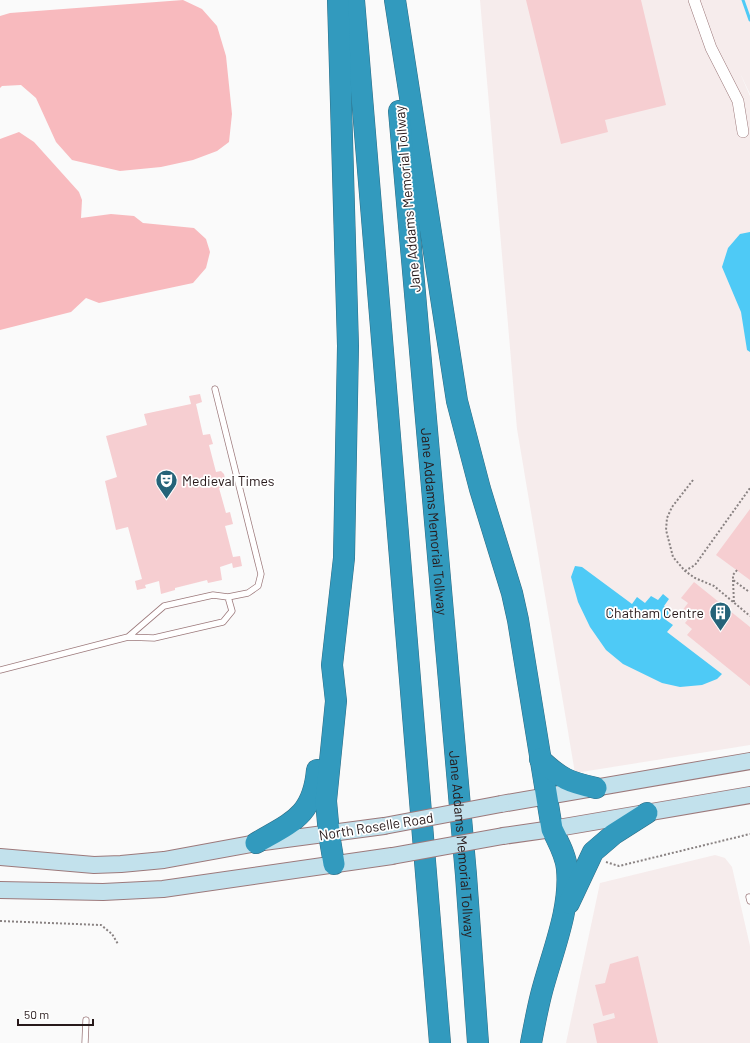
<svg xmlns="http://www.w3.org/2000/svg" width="750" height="1043" viewBox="0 0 750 1043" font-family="Barlow,sans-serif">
<rect width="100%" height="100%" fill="#fafafa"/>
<path fill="#f6ecec" d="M480 0H750V94L740 73 750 96V745L575 773 517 429Z
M715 855 725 858 732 867 750 946V1043H566L600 883Z"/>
<path fill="#f8babe" d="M183 0 202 9 217 26 226 56 232 114 229 142 217 151 193 160 161 167 120 171 72 160 56 142 36 98 21 85 2 86 0 88V16L10 13Z
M19 132 34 142 79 192 82 200 81 218 111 214 134 216 143 223 194 228 206 239 210 252 206 268 193 283 99 303 86 298 71 312 0 330V139Z"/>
<path fill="#4ecaf6" d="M750 232V352L747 350 741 312 722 267 728 248 740 234Z
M575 566 582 567 632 604 637 597 645 603 651 596 658 600 663 594 669 599 664 606 670 612 666 620 673 625 667 632 722 674 717 679 702 685 680 687 662 683 623 664 606 650 590 627 578 602 571 577Z"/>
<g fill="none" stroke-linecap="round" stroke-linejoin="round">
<path stroke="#4ecaf6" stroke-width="3" d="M743 0 750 20"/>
</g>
<path fill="#f6ced1" d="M526 0H641L666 105 605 120 608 132 561 144Z
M200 394 202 402 196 404 203 435 210 434 213 444 209 445 216 472 221 471 224 474 226 483 223 488H219L226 513 230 512 233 524 225 526 233 557 240 556 242 566 233 568 232 563 220 567 222 580 208 583 207 580 175 588V590L161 594 159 581 145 585 146 588 137 590 135 581 142 579 128 527 116 530 105 481 117 477 106 436 147 425 144 414 191 404 189 396Z
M750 509V580L716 555Z
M694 582 750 627V686L687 635 692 629 685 623 690 617 682 611 688 603 681 598Z
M638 956 658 1043H597L593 1024 615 1018 614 1013 603 1016 595 985 605 983 610 964Z"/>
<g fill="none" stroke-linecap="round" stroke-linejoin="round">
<defs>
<path id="service" d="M215 389 261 574 258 586 248 593 228 597
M0 670 128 637 154 638 223 622 232 611 228 597 213 595 164 606 128 637
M749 897 750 901
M85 1043 86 1020"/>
<path id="minor" d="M694 0 711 48 738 101 743 132"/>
<path id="secondary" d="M501 804 750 761
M503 836 552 829 750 795
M0 857 94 865 121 864 164 860 256 843 384 826
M0 890 103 892 163 889 392 856"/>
<g id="motorway">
<path d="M354 0 440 1043"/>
<path d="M395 0 457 401 480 489 512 593 518 620 552 829C558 842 566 855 567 869 571 910 551 955 541 995 537 1011 534 1027 531 1043"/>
<path id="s1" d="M399 111 466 875 478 1043"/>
<path d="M540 759C561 779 569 782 596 788"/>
<path d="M256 843C292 822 313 816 317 770"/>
<path d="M334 864 329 834 326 801 336 701 332 665 344 558 348 346 338 0"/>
<path d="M569 903 593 852 614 834 647 813"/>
</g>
</defs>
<use href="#service" stroke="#9c797b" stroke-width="7"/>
<use href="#minor" stroke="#9c797b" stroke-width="12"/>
<use href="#secondary" stroke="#9c797b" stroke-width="18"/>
<use href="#motorway" stroke="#2e6d85" stroke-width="22"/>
<path stroke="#898282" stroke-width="2" stroke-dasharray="2 2" stroke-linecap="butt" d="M693 480 672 507 667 518 666 530 673 557 685 571 695 578 714 586 750 616
M737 570 733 575V580L748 591
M685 571 695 565 750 488
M733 580 734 603
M606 862 619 866 750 834
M0 921 101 925 112 934 118 944"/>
<use href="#service" stroke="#fff" stroke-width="5.5"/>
<use href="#minor" stroke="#fff" stroke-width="11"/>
<use href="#secondary" stroke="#c2e1ec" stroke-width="16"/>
<use href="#motorway" stroke="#329abe" stroke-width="21"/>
<defs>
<path id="secondary-bridge" d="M384 826 501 804
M392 856 503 836"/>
</defs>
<use href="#secondary-bridge" stroke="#9c797b" stroke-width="18" stroke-linecap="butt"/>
<use href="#secondary-bridge" stroke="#c2e1ec" stroke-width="16"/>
</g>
<defs>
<symbol id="theatre-pin" viewBox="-11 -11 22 30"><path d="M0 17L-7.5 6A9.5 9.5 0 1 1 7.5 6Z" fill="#256379" stroke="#fff"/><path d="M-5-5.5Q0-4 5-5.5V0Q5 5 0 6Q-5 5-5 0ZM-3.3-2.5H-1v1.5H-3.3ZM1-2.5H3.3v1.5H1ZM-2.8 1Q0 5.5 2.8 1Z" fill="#fff"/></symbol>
<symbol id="building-pin" viewBox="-11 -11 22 30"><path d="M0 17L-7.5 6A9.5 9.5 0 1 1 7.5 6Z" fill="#256379" stroke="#fff"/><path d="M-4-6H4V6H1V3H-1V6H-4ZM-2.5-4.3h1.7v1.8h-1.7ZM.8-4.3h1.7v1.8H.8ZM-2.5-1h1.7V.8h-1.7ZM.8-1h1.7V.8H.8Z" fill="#fff"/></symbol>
</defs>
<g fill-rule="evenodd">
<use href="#theatre-pin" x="154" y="468" width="25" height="34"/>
<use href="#building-pin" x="708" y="600" width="25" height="34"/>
</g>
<g text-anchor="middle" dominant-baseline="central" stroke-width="3.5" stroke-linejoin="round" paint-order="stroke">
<g font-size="14" fill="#27191a" stroke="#fff">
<text transform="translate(407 199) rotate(-95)">Jane Addams Memorial Tollway</text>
<text stroke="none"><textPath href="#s1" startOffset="412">Jane Addams Memorial Tollway</textPath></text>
<text transform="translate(376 826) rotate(-9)">North Roselle Road</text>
<text stroke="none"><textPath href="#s1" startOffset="736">Jane Addams Memorial Tollway</textPath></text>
</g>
<g font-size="14" fill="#27191a" stroke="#fff" text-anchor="start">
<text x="182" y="480">Medieval Times</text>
<text x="704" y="612" text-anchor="end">Chatham Centre</text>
</g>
</g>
<path d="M18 1019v6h75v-6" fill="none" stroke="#27191a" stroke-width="2"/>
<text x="24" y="1019" font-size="12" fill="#27191a" stroke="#ffffff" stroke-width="3" paint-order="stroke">50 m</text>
</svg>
